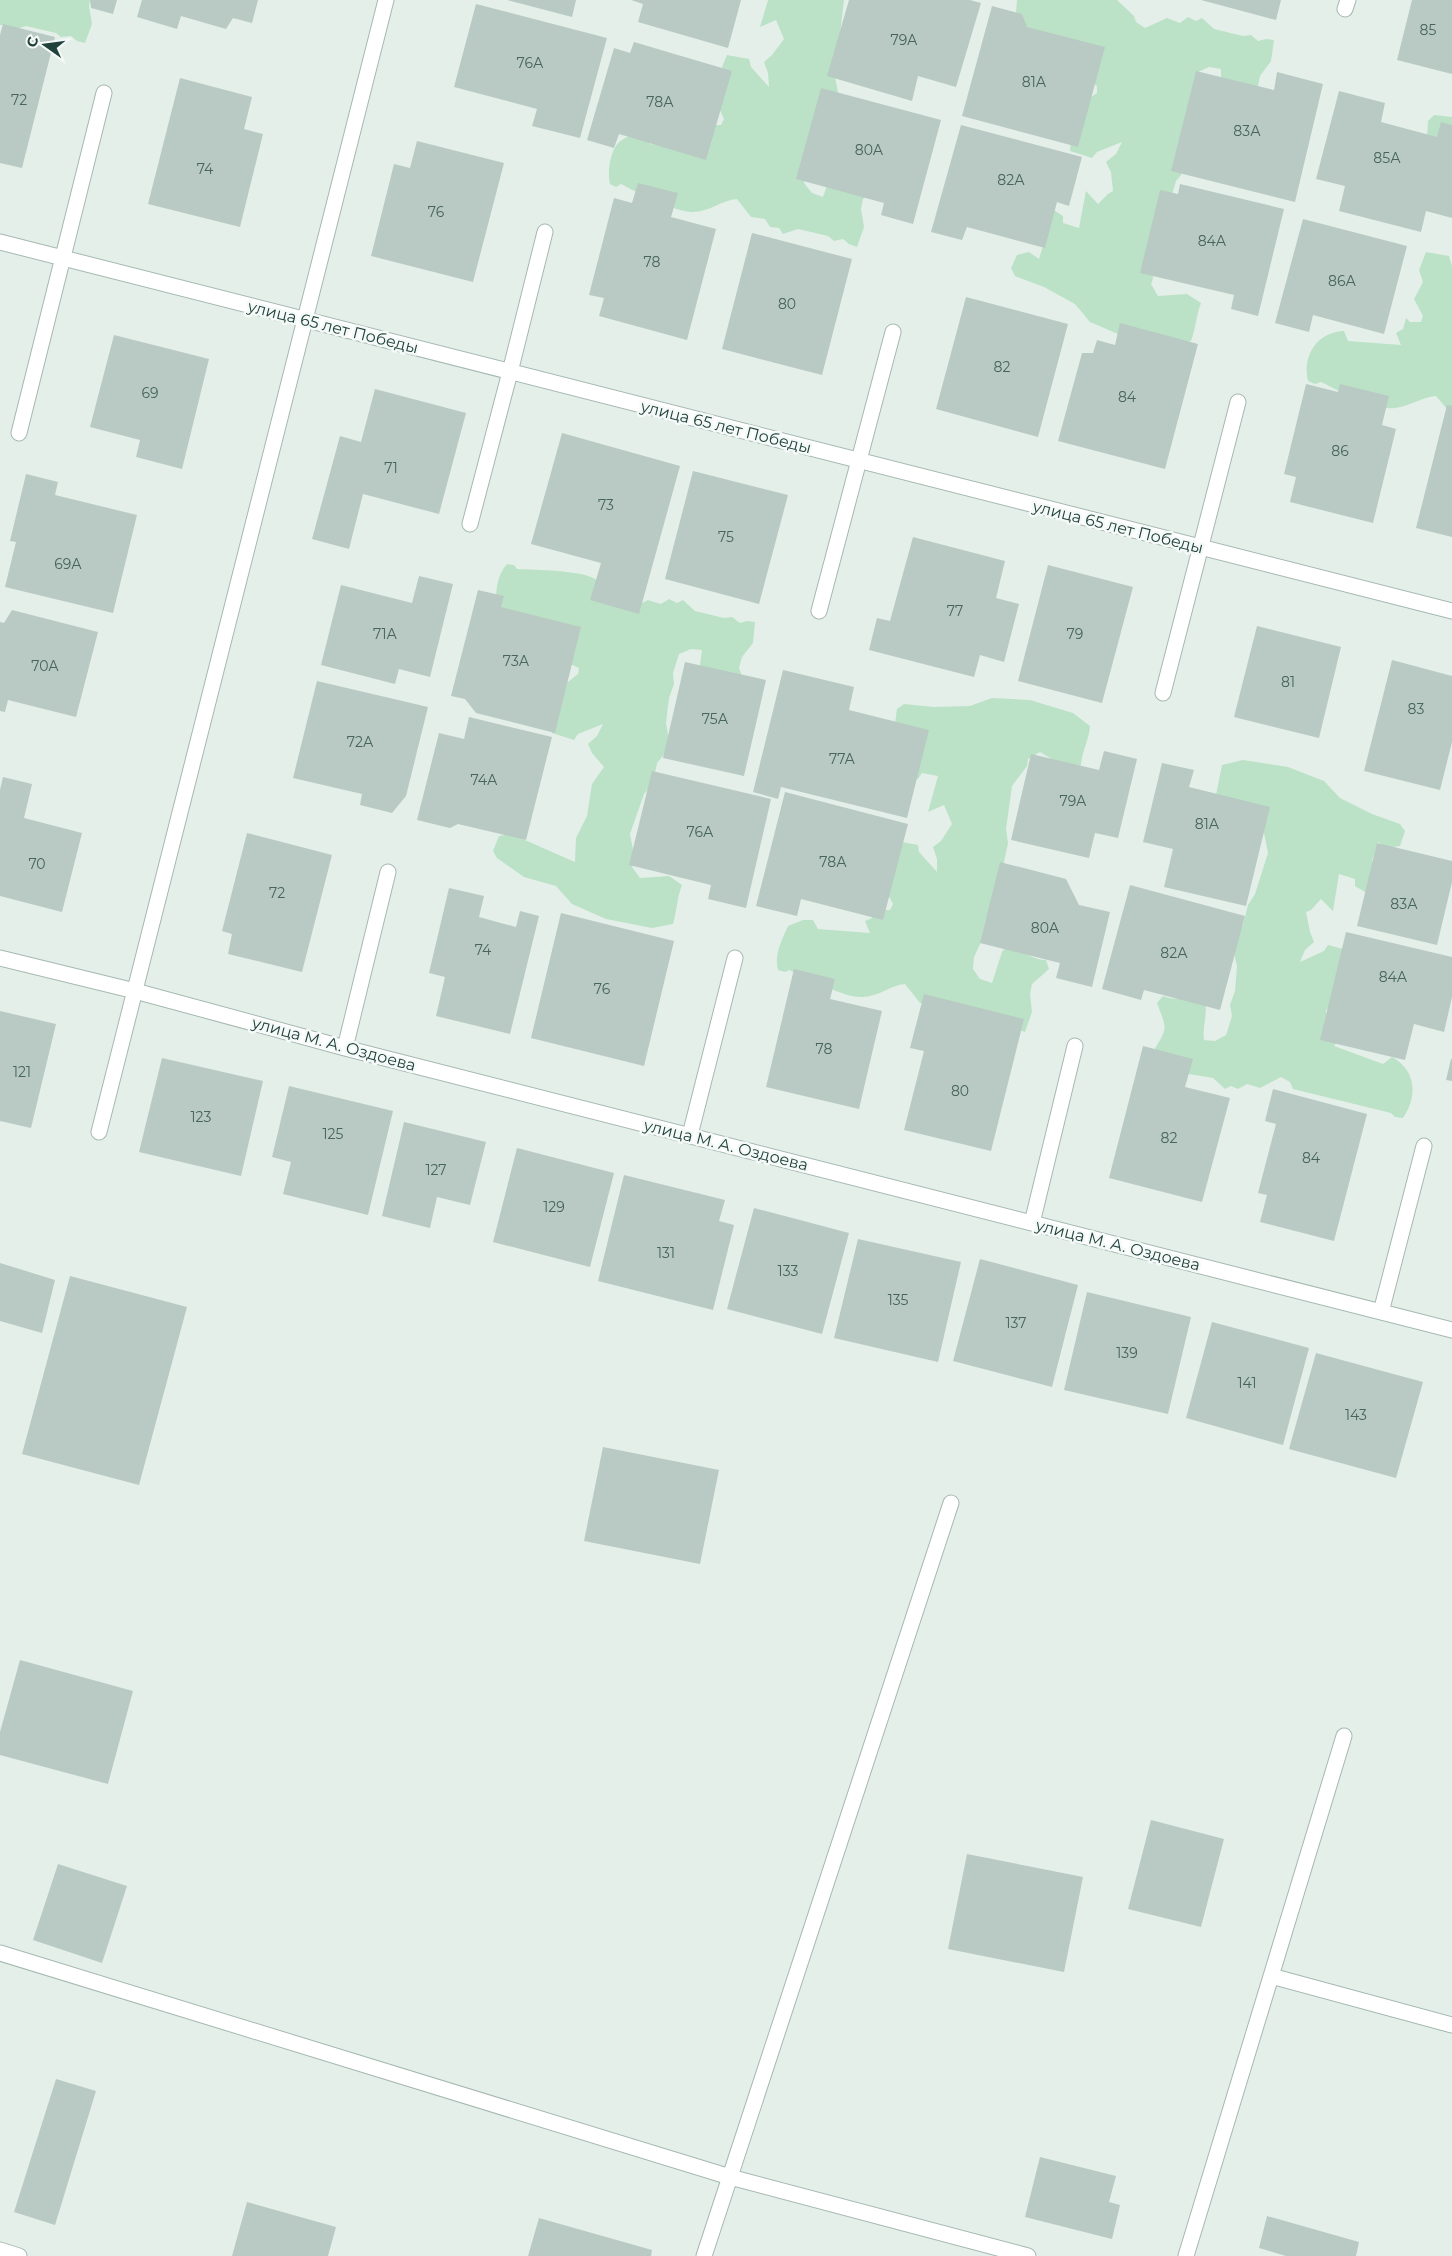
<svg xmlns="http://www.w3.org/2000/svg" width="1452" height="2256" viewBox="0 0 1452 2256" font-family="Montserrat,sans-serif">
<rect width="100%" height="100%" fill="#e4efea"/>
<path fill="#bbe2c6" d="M0 0H90L89 6 92 24 85 43 77 41 71 36 61 37 56 33 26 26 10 31 7 25H0Z
M768 0H844L835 77 838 92 806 172 804 183 812 193 823 197 830 177 881 184 863 199 861 209 864 227 857 247 849 244 843 239 834 241 828 236 798 229 783 234 779 228 770 227 765 219 751 217 737 199C722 200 709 212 693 212 675 212 638 193 621 184L616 187 610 184C607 172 610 147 622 140 628 135 637 134 645 134L650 144 702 148 711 125H721L724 119 716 102 720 72 727 55 749 59 751 67 769 87 768 73 764 62 772 55 784 39 776 20 760 27Z
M1017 0H1117L1134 16 1136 22 1145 28 1167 18 1180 23 1188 17 1196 21 1202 18 1214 29 1243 36 1251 35 1258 41 1266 39 1274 40 1271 61 1260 76 1258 86 1266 107 1221 77V69L1209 67 1198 72 1186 169 1176 181 1151 265 1153 278 1151 284 1158 296 1187 294 1201 303C1196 316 1196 328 1191 341L1171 346 1125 337 1090 322 1075 304 1044 287 1015 276 1011 268 1017 255 1029 252 1039 259 1054 210 1063 216V223L1079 228 1086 191 1098 204 1108 194 1113 191 1111 172 1106 162 1116 154 1122 142 1097 152 1092 158 1070 151 1072 132 1081 104 1097 93V86L1015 25Z
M1434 115 1452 117V186L1427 136 1428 121Z
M1426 252 1449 256 1452 266V415L1436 396C1422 397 1410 406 1395 408 1378 411 1337 390 1321 382L1315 384 1308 381C1302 356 1317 332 1344 331L1348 341 1401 345 1396 333 1403 329 1406 318 1410 322H1421L1423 316 1414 299 1423 282 1419 270Z
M507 564 514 565 517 569C535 570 581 570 595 579 608 588 619 599 632 608L648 600 661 604 669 599 677 603 683 600 695 611 724 618 732 617 740 623 747 621 755 622 753 643 742 657 739 668 747 689 699 672 702 650 691 649 679 654 673 673 674 684 669 698 666 723 669 740 667 751 657 763 653 783 644 794 630 834 635 860 632 867 640 878 669 876 682 885C677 898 677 910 673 924L652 928 606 919 572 904 556 886 524 877 497 858 493 851 499 836 511 834 575 862 576 838 587 816 592 784 604 767 592 753 588 744 597 736 603 724 578 734 574 740 552 733 553 714 562 706 563 686 578 674 579 668 570 664 496 608C496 592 496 576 507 564Z
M992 698 1030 700 1073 713 1090 726C1089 740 1082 751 1081 765L1065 767 1040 752 1028 759 1027 766 1012 786 1006 829 1008 843 1004 862 1007 877 992 902 984 926 982 940 974 957 973 969 980 979 992 983 1002 952 1008 945C1021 950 1033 960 1046 960L1049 969 1032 984 1030 994 1032 1012 1025 1032 934 1004 920 1003 905 984C891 985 878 997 862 997 845 998 806 978 789 970L785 972 778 970C774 954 782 940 788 926L803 920H813L818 929 870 933 865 921 872 918 875 906 880 910H890L893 904 884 887 896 841 918 845 919 852 937 872V859L933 847 941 841 952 824 944 805 928 812 938 776 922 773 918 779 907 780 895 724 897 709 904 704 934 707 970 706Z
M1243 760 1288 767 1324 781 1340 798 1372 814 1400 824 1405 831 1400 846 1387 848 1378 842 1372 861 1382 873 1377 889 1365 892 1355 886V879L1339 874 1333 911 1321 899 1311 910 1306 912 1310 932 1314 942 1305 950 1300 962 1324 951 1328 945 1350 951 1341 998 1326 1010V1017L1336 1043 1334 1046 1383 1064 1392 1057C1416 1070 1418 1096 1403 1118L1395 1117 1391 1113 1293 1089 1290 1082 1281 1077 1260 1088 1247 1084 1238 1089 1231 1086 1225 1089 1213 1078 1183 1073 1154 1050C1169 1026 1166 1028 1157 1003L1163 996C1175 1001 1191 998 1204 998 1209 1012 1202 1025 1204 1040L1215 1041 1226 1035 1232 1016 1230 1005 1235 991 1237 966 1233 949 1234 938 1243 925 1248 905 1255 894 1268 853 1263 828 1214 805 1222 765Z"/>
<path fill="#b8cac3" d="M90 0H117L113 14 91 8Z
M142 0H258L252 23 233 18 226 29 181 16 177 29 137 17Z
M507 0H576L572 17Z
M631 0H741L728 48 638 22 643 4Z
M849 0H970L981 3 956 87 918 76 912 101 827 76Z
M1201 0H1281L1276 20Z
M1412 0H1452V74L1397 60Z
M476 4 607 38 580 138 532 126 537 109 454 87Z
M992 6 1022 14 1027 27 1105 47 1078 147 962 116Z
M3 24 55 37 22 168 0 163V35Z
M634 42 732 71 706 160 619 134 614 148 587 140 614 48 630 53Z
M1196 71 1274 90 1277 72 1323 84 1295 202 1171 171Z
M180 78 252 97 244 129 263 134 240 227 148 204Z
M821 88 941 120 913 224 881 215 884 203 796 179Z
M1339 91 1385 103 1381 122 1437 137 1441 122 1452 125V218L1426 211 1421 232 1339 211 1345 186 1316 179Z
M961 125 1082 157 1069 206 1057 202 1045 248 967 227 962 240 931 232Z
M417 141 504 163 473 282 371 256 394 164 410 168Z
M638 183 678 193 671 217 716 229 687 340 599 316 604 298 589 295 614 198 632 203Z
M1180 184 1284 209 1258 316 1231 309 1234 295 1140 273 1160 190 1178 194Z
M1303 219 1407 246 1384 334 1313 315 1309 332 1275 323Z
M752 233 852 259 822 375 722 349Z
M966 297 1068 324 1038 437 936 409Z
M1120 323 1198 344 1165 469 1058 441 1082 353H1093L1097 340 1115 345Z
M114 335 209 359 182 469 136 457 140 440 90 427Z
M1306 384 1338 392 1340 384 1389 396 1382 425 1396 429 1373 523 1290 502 1296 477 1284 474Z
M375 389 466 413 439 514 363 494 349 549 312 539 340 436 361 442Z
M1447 405 1452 406V537L1416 528Z
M562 433 680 466 639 614 590 600 601 563 531 544Z
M693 471 788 495 759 604 665 579Z
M26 474 58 482 55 495 137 515 113 613 5 587 16 542 10 541Z
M913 537 1005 561 996 598 1019 604 1004 662 980 655 974 677 869 650 877 618 890 621Z
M1048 565 1133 587 1102 703 1018 681Z
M419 576 453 584 430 677 399 669 395 684 321 665 341 585 412 603Z
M478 590 504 596 501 607 581 627 555 733 476 713 465 699 451 696Z
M12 610 98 632 76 717 8 700 5 712 0 711V622L4 623Z
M1257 626 1341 647 1319 738 1234 717Z
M1392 660 1452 676V742L1440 790 1364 771Z
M685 662 766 680 744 776 663 758Z
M783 670 854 687 849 710 929 730 907 818 781 787 778 799 753 792Z
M317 681 428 707 406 796 392 813 360 805 362 794 293 778Z
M469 717 552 737 526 840 458 824 450 828 417 820 439 733 464 739Z
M1104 751 1137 759 1118 838 1095 833 1089 858 1011 840 1031 754 1099 770Z
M1162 763 1194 770 1189 787 1270 807 1246 906 1164 887 1173 849 1143 842Z
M652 771 771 799 746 908 708 899 711 885 629 865Z
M3 777 32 784 24 818 82 833 62 912 0 896V790Z
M785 792 908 824 883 920 801 899 797 916 756 906Z
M247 833 332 855 302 972 228 954 232 934 222 931Z
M1377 843 1452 861V882L1437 945 1357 926Z
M1000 862 1066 879 1079 905 1110 912 1092 987 1056 978 1060 963 980 943Z
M1130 885 1245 916 1220 1010 1144 990 1141 1000 1102 989Z
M449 888 484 896 479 917 516 927 520 911 539 916 510 1034 436 1016 445 977 429 973Z
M561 913 674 941 644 1066 531 1038Z
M1346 932 1452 957V997L1444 1032 1414 1024 1405 1060 1320 1040Z
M794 969 835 979 830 999 882 1011 859 1109 766 1087Z
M924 994 1024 1019 991 1151 904 1130 924 1051 910 1048Z
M0 1011 56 1024 31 1128 0 1121Z
M1143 1046 1193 1059 1185 1087 1230 1098 1202 1202 1109 1178Z
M162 1058 263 1081 241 1176 139 1152Z
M1451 1059H1452V1081L1446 1080Z
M289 1086 393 1111 368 1215 283 1194 291 1162 272 1157Z
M1273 1089 1367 1114 1334 1241 1260 1222 1267 1195 1258 1193 1276 1124 1265 1121Z
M404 1122 486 1142 470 1205 437 1197 430 1228 382 1216Z
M517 1148 614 1173 590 1267 493 1242Z
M624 1175 725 1200 719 1221 734 1225 713 1310 598 1281Z
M754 1208 849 1233 822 1334 727 1309Z
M858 1239 961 1262 938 1362 834 1338Z
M980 1259 1078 1285 1052 1387 953 1361Z
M0 1263 55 1280 42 1333 0 1321Z
M70 1276 187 1307 139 1485 22 1454Z
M1087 1292 1191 1317 1168 1414 1064 1390Z
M1212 1322 1309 1348 1283 1445 1186 1418Z
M1316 1353 1423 1382 1396 1478 1289 1449Z
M603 1447 719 1470 700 1564 584 1541Z
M20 1660 133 1691 108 1784 0 1755V1732Z
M1151 1820 1224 1839 1201 1927 1128 1909Z
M967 1854 1083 1877 1064 1972 948 1949Z
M58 1864 127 1886 102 1963 33 1940Z
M56 2079 96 2091 55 2225 14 2212Z
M1040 2157 1116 2176 1109 2202 1120 2205 1112 2239 1025 2217Z
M247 2202 336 2227 328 2256H232Z
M1267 2216 1359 2242 1356 2256H1286L1259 2248Z
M539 2218 652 2250 651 2256H528Z"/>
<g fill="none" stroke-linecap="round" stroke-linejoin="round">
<defs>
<path id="minor" d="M1345 9 1348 0
M0 242 1452 611
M19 433 104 93
M470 524 510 372 545 232
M819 611 893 332
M1163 693 1238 402
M0 958 135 991 345 1048 1452 1330
M345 1048 388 872
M99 1132 386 0
M690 1135 735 958
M1032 1223 1075 1046
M1381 1312 1424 1146
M0 1953 730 2177 1028 2256
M1271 1976 1452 2025
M0 2250 19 2256
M704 2256 951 1503
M1186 2256 1344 1736"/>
</defs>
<use href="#minor" stroke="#a6b8b2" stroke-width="17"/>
<use href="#minor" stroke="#fff" stroke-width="15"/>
</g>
<g text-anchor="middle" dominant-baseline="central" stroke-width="5" stroke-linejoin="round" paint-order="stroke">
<g font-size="14" fill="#47645d">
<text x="1428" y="30">85</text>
<text x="904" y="40">79А</text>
<text x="530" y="63">76А</text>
<text x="1034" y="82">81А</text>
<text x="19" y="100">72</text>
<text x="660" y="102">78А</text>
<text x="1247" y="131">83А</text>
<text x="869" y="150">80А</text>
<text x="1387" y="158">85А</text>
<text x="205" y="169">74</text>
<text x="1011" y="180">82А</text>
<text x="436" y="212">76</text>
<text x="1212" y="241">84А</text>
<text x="652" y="262">78</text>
<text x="1342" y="281">86А</text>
<text x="787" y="304">80</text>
<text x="1002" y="367">82</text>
<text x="150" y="393">69</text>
<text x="1127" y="397">84</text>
<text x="1340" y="451">86</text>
<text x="391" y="468">71</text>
<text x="606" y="505">73</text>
<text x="726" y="537">75</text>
<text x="68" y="564">69А</text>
<text x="955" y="611">77</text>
<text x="385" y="634">71А</text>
<text x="1075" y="634">79</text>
<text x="516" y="661">73А</text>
<text x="45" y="666">70А</text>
<text x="1288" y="682">81</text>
<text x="1416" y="709">83</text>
<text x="715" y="719">75А</text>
<text x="360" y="742">72А</text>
<text x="842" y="759">77А</text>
<text x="484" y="780">74А</text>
<text x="1073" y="801">79А</text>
<text x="1207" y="824">81А</text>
<text x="700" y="832">76А</text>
<text x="833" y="862">78А</text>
<text x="37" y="864">70</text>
<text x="277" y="893">72</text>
<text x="1404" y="904">83А</text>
<text x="1045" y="928">80А</text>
<text x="483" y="950">74</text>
<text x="1174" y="953">82А</text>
<text x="1393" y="977">84А</text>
<text x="602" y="989">76</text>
<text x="824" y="1049">78</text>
<text x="22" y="1072">121</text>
<text x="960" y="1091">80</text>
<text x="201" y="1117">123</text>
<text x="333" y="1134">125</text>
<text x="1169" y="1138">82</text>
<text x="1311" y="1158">84</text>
<text x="436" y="1170">127</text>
<text x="554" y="1207">129</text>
<text x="666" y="1253">131</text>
<text x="788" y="1271">133</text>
<text x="898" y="1300">135</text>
<text x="1016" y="1323">137</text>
<text x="1127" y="1353">139</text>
<text x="1247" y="1383">141</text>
<text x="1356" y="1415">143</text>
</g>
<g font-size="16" fill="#21423b" stroke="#f5faf8">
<text transform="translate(333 327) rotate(14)">улица 65 лет Победы</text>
<text transform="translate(726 427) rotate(14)">улица 65 лет Победы</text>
<text transform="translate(1118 527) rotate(14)">улица 65 лет Победы</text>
<text transform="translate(334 1044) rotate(15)">улица М. А. Оздоева</text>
<text transform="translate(726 1145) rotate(14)">улица М. А. Оздоева</text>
<text transform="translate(1118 1245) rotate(14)">улица М. А. Оздоева</text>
</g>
</g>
<g transform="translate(45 45) rotate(284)" stroke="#f5faf8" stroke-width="4" paint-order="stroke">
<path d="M0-4L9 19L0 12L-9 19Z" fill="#21423b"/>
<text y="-8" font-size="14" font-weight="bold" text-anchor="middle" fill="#21423b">С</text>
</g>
</svg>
